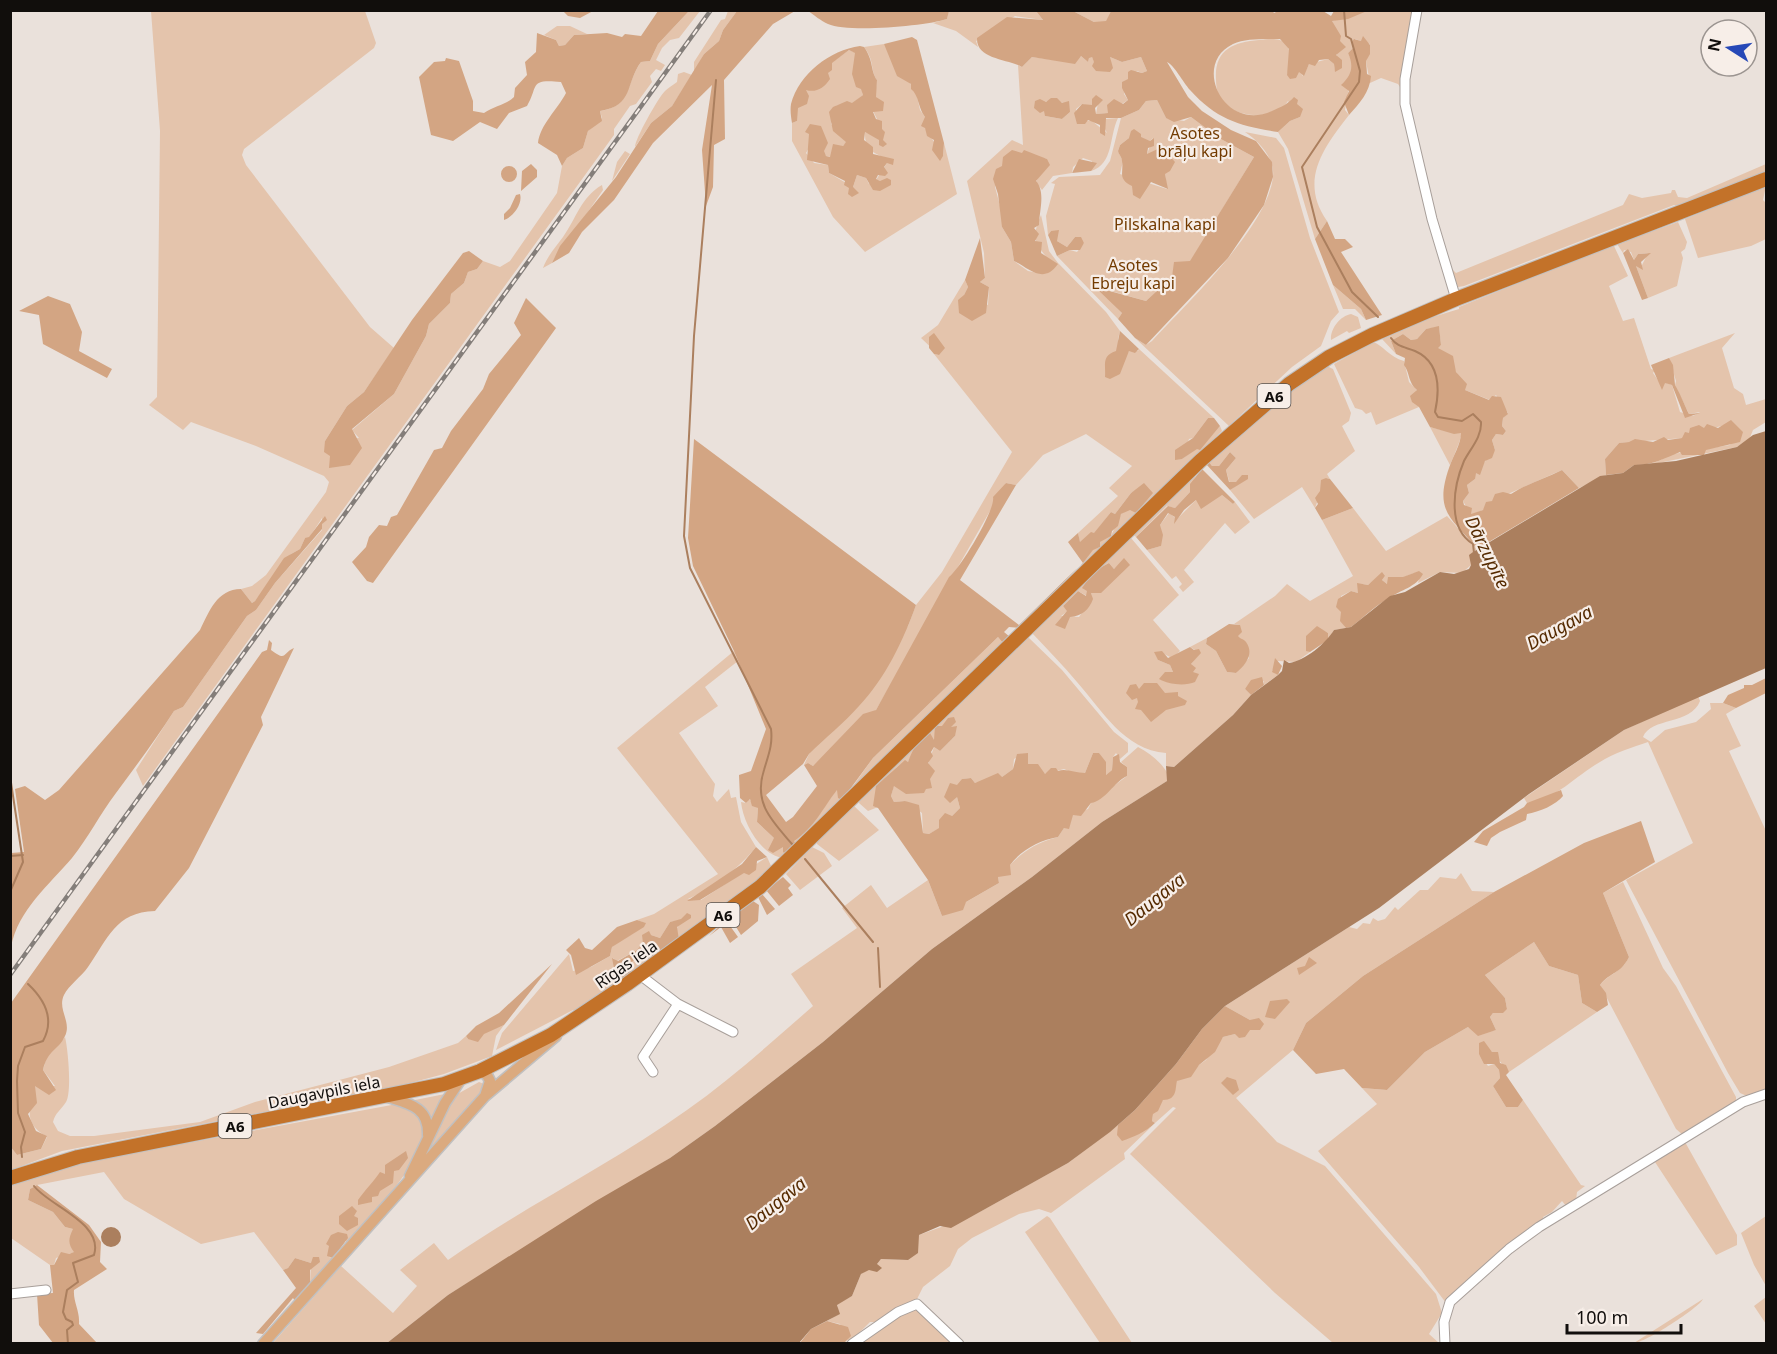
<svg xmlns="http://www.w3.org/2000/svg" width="1777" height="1354" viewBox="0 0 1777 1354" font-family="'Noto Sans',sans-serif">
<rect width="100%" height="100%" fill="#eae1db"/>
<path fill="#e4c4ac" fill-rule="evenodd" d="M949 10 1036 11 1043 20 1015 16 976 41 978 47 956 31 933 23 947 19Z
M151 11H365L376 43 374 48 244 149 242 155 246 165 370 327 394 348 364 392 347 406 325 441 359 438 352 430 394 394 426 336 429 324 450 303 451 294 464 283 468 272 477 269 483 261 500 267 510 261 557 193 562 166 567 158 583 148 588 131 602 118 600 111C631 107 626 83 641 62L650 61 658 44 689 11H700L679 38 670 40 662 48 656 60 665 65 661 71 656 69 650 76 652 82 636 104 630 106 614 129V135L143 786 136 770 174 711 183 707 247 616 256 610 275 583 322 530V518L309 538H305L300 549 291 554 255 601 252 603 241 589 252 586 266 575 326 492 329 482 324 476 256 446 191 422 183 430 149 405 157 397 160 131Z
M728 11H737L723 30 719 41 704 54 694 72V62L721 20 725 19Z
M1073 11H1111L1106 22H1094Z
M1367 11H1415L1402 90 1398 84 1381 78 1370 83 1366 61 1370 44 1355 39 1353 48 1348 53 1353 63 1345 110 1349 115C1323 148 1299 181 1327 221L1315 239 1288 149 1278 132 1290 121 1300 117 1288 101C1276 119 1247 118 1229 108 1220 102 1216 91 1216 80 1214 50 1233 42 1259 40 1268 39 1280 37 1286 44 1293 52 1289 67 1287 75L1299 71 1303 76 1309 64 1328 59 1334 64V70L1339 41 1332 21Z
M557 26H570L587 34 574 35 565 45 559 46 556 40 544 35Z
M884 44 916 92 920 110 925 117V128L943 156 944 143 957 194 865 252 833 217 792 141V123L797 121V108L806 90 828 73 831 63 849 50 856 53 863 95 852 104 837 105 831 124 847 142 831 157 826 156 809 133 810 146 806 153 814 163 828 165 829 173 853 187 857 175 866 178 869 184 880 181 876 180 887 163 886 158C873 154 864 147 865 132L883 140 882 129 873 111 877 80C870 70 875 61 864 47Z
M1081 56 1088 62 1089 57H1092L1098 69 1103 71 1111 66 1110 57 1122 62 1141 57 1147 71 1142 73 1137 71 1128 79 1124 94 1128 100 1108 113 1096 114 1098 103 1089 106 1082 104 1076 109V120L1092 121 1107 133 1104 127 1105 119 1118 118C1109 136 1114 164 1091 171L1092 161 1083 158 1073 167 1072 173 1053 176 1042 190 1036 182 1047 159 1022 153 1002 166 995 187 1003 217 1002 227 1011 242 1014 261 1028 271 1043 274 1053 267C1039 243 1028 246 1041 215L1049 251 1058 263 1106 312 1120 331 1118 339 1121 365 1129 351H1138L1139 349 1214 418H1208L1193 438 1189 439 1182 459 1207 441 1220 426 1222 431 1083 566 1081 565 1093 549 1100 547V542L1106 536H1111L1121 514C1133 505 1149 510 1148 489L1142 486 1131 493 1115 514 1111 512 1094 534 1080 543 1078 533 1118 496 1109 488 1132 466 1086 434 1043 455 1016 485 1006 483 876 710 813 766 808 763 804 765 809 754 908 626 916 605 942 572 1012 452 934 354 939 355 921 338 938 325 965 280 968 287 964 295 988 305 989 287 980 282 985 278 984 253 967 181 1012 140 1023 145 1018 65 1022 67 1032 57 1070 62ZM1049 101 1064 103 1070 112 1062 119 1045 116V102Z
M684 72 692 75 672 106 651 123 635 147C635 139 658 98 665 91 668 88 673 85 677 82L678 74Z
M1157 100 1166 118 1184 121 1191 117 1219 138 1254 157 1190 262 1146 301 1097 287 1122 313 1118 319 1057 256 1070 250 1077 252 1084 243 1075 237 1067 247 1057 241 1051 231 1048 235 1046 216 1055 184 1051 183 1059 177 1100 175 1110 161 1121 118 1139 110 1146 101ZM1129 138 1150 141 1153 138 1147 154H1150L1165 174 1167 189 1120 174 1123 161 1118 151 1120 145Z
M1245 132 1276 138 1284 148 1310 238 1339 312 1331 321 1321 346 1292 367 1229 426 1135 338 1146 345 1152 341C1186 304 1269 226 1273 176 1275 159 1259 141 1245 132Z
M625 151 630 154 612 181 617 162Z
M1766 164V173L1681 207 1674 205 1464 286 1458 287 1451 268 1456 273 1623 205 1629 194 1642 198 1671 193 1672 190H1675L1678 197 1687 198Z
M602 185 603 190 579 225 561 246 552 263 543 268C548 255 555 248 563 237 576 219 581 197 602 185Z
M1766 186 1763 200 1766 203V239L1751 246 1698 258 1685 219Z
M1678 222 1687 242 1685 249 1681 252 1683 258 1677 286 1648 298 1636 266 1642 265 1648 253 1638 254 1634 260 1631 252 1624 250 1623 253 1617 244Z
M1610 246H1614L1628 276 1609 286 1623 321 1634 318 1651 369 1655 370 1653 373 1658 380 1672 385 1680 412 1693 416 1700 412 1689 414 1675 385 1676 381 1669 358 1735 333 1722 348 1734 388 1743 394 1746 405 1766 399V422L1753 430 1749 440 1737 447 1644 466 1661 460 1667 455 1730 445 1738 429 1727 424C1712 431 1696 426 1683 438L1619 443 1605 459 1606 475 1579 488 1562 470 1492 501 1483 510 1471 515 1463 501 1469 493 1467 485 1475 479 1474 474 1495 450 1492 440 1496 434 1503 435 1506 431 1502 426 1503 418 1508 413 1496 395 1490 400 1465 390 1447 354 1437 348 1441 345 1439 327 1426 329 1417 339 1411 340 1403 334 1391 341 1396 354 1382 339 1423 320 1459 309V307Z
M1333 285 1361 309 1366 320 1355 309H1343Z
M1351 314 1358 317 1361 328 1349 333 1347 331 1331 340C1330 329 1340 316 1351 314Z
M1373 342C1383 345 1389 357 1404 361L1409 382 1417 390 1414 394 1419 407 1376 425 1371 412 1366 414 1362 410 1355 408 1334 364Z
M1327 366 1333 369 1351 413 1349 421 1342 426 1355 451 1327 474 1330 479 1326 478 1315 508 1302 487 1254 519 1230 490 1245 479 1230 484 1226 470 1236 458 1230 452 1219 466H1212L1209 462 1275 403Z
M1430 427 1454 433H1462C1461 439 1453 458 1450 465Z
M1196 474 1190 492 1175 508 1167 506 1136 537 1134 535Z
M1222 495 1233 504 1235 502 1250 522 1235 534 1225 523 1184 570 1194 582 1183 592 1179 587 1182 584 1176 576 1172 579 1147 550 1161 546 1160 525 1169 513 1177 519 1197 499Z
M1353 508 1386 551 1447 516 1477 549 1473 552 1471 565 1462 573 1440 572 1418 583 1419 579 1414 573 1387 584 1382 580 1385 576H1379L1368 585 1362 584 1358 593 1351 591 1341 596V621L1346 628 1334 630 1328 640V633L1320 629 1307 640 1306 650 1310 652 1296 662 1278 661 1272 671 1278 675 1264 685V681L1245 689 1251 695 1233 715 1174 767 1166 766V753C1124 750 1102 710 1077 682 1063 665 1047 649 1032 633L1089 577 1087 596 1078 591 1063 606 1068 611 1061 616 1079 617C1085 607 1095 606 1091 593L1119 565 1114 569 1109 563 1094 571 1131 538 1179 595 1153 620 1180 651 1172 658 1164 654 1158 660 1170 665 1173 672 1160 679 1174 684 1185 683 1193 672 1191 664 1200 653 1190 647 1207 638 1206 644 1216 651 1227 672 1236 673 1249 658 1237 636 1240 625 1234 624 1275 596 1287 584 1310 601 1353 576 1322 520Z
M998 637 1003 643 784 858C761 856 743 823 741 802L746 803 749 799 758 808 757 822 774 838V841L784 846C808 833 822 810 838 788L848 793 873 758Z
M1028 637 1062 670 1114 732 1128 743V752L1120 759 1116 753 1113 757 1112 770 1105 776 1099 753H1093L1085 773 1075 774 1064 769 1045 774 1028 764 1021 755 1014 759 1013 769 1002 777 975 783 971 778 962 779 957 797 960 808 940 828 929 834 923 833 922 813 905 801 894 802 891 796 894 785 930 779 928 764 934 747 940 751 955 736 950 727 936 734 934 741 926 734Z
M734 651 738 661 705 687 718 706 679 733 715 784 713 796 717 802 729 789 731 798 736 797 741 822 756 847C739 868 713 888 688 899L701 900 767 857 772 868 748 890 679 940 676 930 681 920 670 922 660 938 651 935 637 950 617 961 613 958 617 983 576 1011 573 1010 496 1050 502 1033 569 954 573 971 591 967 610 956 612 947C621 939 639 932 645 923L637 920 654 914 718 874 617 748Z
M1698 696 1700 701C1691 725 1651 717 1643 737L1651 742 1665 730 1696 722 1711 709 1710 703H1723L1736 708 1726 714 1741 746 1729 751 1766 831V1091L1749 1097 1740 1093 1728 1073 1626 880 1693 843 1648 742C1633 747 1614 753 1600 762 1575 776 1556 800 1527 803L1524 798 1624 730Z
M917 742 908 762 905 761C885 776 882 783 878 807L868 811 859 803 860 799Z
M1138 747C1150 753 1161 762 1168 774L1167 781 1102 822 1032 877 932 949 823 1042 715 1126 670 1158 448 1295 387 1343 272 1344 341 1266 393 1313 417 1286 400 1270 434 1243 448 1260C525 1206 610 1165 687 1110 731 1079 772 1042 813 1006L791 974 857 928 842 908 871 885 887 908 928 880 942 916 999 883 998 877C1019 856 1028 845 1058 837L1073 814 1088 809 1091 803 1127 776V767L1121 762Z
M853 805 879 830 839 861 817 844V841Z
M812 847 824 853 832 866 800 890 786 874Z
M1461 873 1472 891 1494 892 1363 976 1306 1023 1293 1050 1236 1098 1277 1142 1325 1166 1436 1294 1442 1313 1429 1334 1439 1343H1333L1275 1293 1130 1154 1176 1108 1173 1107 1155 1123 1152 1121 1153 1113 1177 1081 1206 1060 1223 1037 1235 1034 1250 1020 1225 1006 1349 927 1357 929 1363 923 1370 924 1373 918 1378 921 1385 919 1395 907 1398 910 1420 890H1428L1440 877 1456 879Z
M1623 882 1663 968 1676 986 1736 1097V1103L1683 1135 1676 1129 1600 985C1611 972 1621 973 1629 957L1603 893Z
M1534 942 1549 966 1578 975 1582 1003 1597 1012 1509 1072 1492 1052 1480 1046 1479 1053 1488 1066 1494 1064 1499 1070 1500 1078 1493 1086 1506 1107H1518L1523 1100 1581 1185 1585 1186 1577 1192 1576 1200 1567 1207 1562 1201 1552 1212 1543 1217 1544 1221 1477 1273 1446 1303 1419 1267 1318 1151 1377 1104 1362 1088 1387 1090 1425 1052 1468 1027 1484 1032 1496 1030 1490 1017 1493 1013 1507 1009 1505 998 1485 975Z
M645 953 649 960 633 972 628 965Z
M504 1025 496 1036 492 1056 444 1074 399 1086 62 1151 11 1170 10 1146 17 1155 41 1149 47 1137C23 1123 29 1109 35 1086H55L43 1070 47 1056 65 1037C68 1049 72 1092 66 1102 61 1110 55 1113 53 1122L58 1131 70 1136H94L200 1122 255 1102 389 1067 458 1043 466 1036 468 1039Z
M479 1082 484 1084 480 1094 427 1152 454 1096Z
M445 1094 431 1121 413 1101 415 1100Z
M397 1104 421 1114C422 1120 425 1130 423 1137 415 1172 370 1216 346 1243V1234H343L329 1244V1257L333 1258 310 1284 311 1263 295 1258 288 1268 283 1270 254 1232 201 1244 124 1199 104 1172 37 1185 30 1189 28 1200 53 1212 65 1227 73 1229 75 1252 56 1258 54 1265H50L11 1238 10 1186 38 1173 68 1165Z
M1118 1125 1128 1137 1151 1127 1124 1153 1125 1159 1051 1213 1039 1209 1019 1214 972 1238 958 1249 950 1266 923 1287 916 1301 880 1322H870L849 1343H844L848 1341 840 1324 827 1321 839 1314 837 1304 852 1296 861 1274 877 1264 881 1259 908 1260 919 1235 974 1215 1068 1163Z
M1685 1142 1737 1235V1245L1716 1255 1655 1162Z
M1047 1216 1050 1218 1132 1343H1100L1025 1232Z
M1766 1216V1286L1754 1265 1741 1233Z
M1766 1297V1324L1754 1306Z
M1703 1299C1700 1307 1645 1343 1634 1343Z
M918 1308 951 1343 861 1344 901 1314Z"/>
<path fill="#d3a583" d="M563 11H593L580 18 568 16Z
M658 11H689L658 44 650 61 641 62C625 84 634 106 600 111L602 121 588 131 583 148 567 158 562 166 557 155 538 143C540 125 557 110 566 93L561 82C528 79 539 86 527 106L509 113 497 129 480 122 453 141 431 135 419 77 434 62 445 61 446 58 459 61 473 101V111L484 113C494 106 506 105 514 97L515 88 527 75 525 62 536 52 537 33 556 40 559 46 565 45 574 35 607 33 622 37 625 34 641 36Z
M737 11H795L773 24 724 80 725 139 714 145 713 187 706 206 702 150 712 85 653 143 614 200 582 232 569 253 552 263 560 246 616 177 651 123 672 106 704 54 719 41 723 30Z
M808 11H949L947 19C926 26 848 33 828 24 821 21 814 15 808 11Z
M1111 11 1272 10 1274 13 1278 11H1323L1331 16 1334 11H1367L1348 19 1332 21 1341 36 1340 41 1346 47 1336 55 1342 60V68L1335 72 1334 64 1328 59 1319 60 1315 66 1309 64 1304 76 1299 72 1296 78 1290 79 1287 75 1289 49 1280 39C1265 39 1246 38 1233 44 1191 64 1224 133 1272 111 1281 107 1288 104 1294 97L1298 100 1297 104 1303 109 1300 117 1290 121 1278 132C1240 126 1217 120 1190 90 1183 82 1174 65 1167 62L1188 97 1202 111 1231 130 1256 141 1272 162 1273 177 1264 205 1228 258 1146 345 1135 338 1118 319 1122 313 1095 287 1146 301 1172 277 1174 262 1190 261 1254 157 1219 138 1191 117 1174 122 1166 118 1157 100 1146 101 1139 110 1121 118H1106L1105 136 1100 133V125L1088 120 1085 124H1077L1074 113 1082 104 1092 105V99L1096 95 1103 100 1095 108 1096 114 1108 113 1107 105 1114 99 1123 104 1128 100 1122 88V82L1128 79V72L1131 70 1142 73 1147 71 1141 57 1122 62 1110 57 1113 68 1110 72 1096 71 1092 66 1094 62 1092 57 1089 58 1088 62 1081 56 1075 64 1032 57 1022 67C1010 59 976 60 977 38L1007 17 1043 20 1036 11H1073L1094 22 1106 21Z
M1363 36 1370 45V54L1366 61 1367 74 1371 76C1370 92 1359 104 1349 115L1344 102 1349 91 1341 85C1352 75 1354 66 1348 53L1353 48 1352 42 1354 39 1361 41Z
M912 37 917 40 944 143 943 156 940 161 932 150 934 140 927 136 925 128 921 126 925 117C918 108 919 95 911 89V84L897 76 884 44Z
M860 46 864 47C874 61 870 70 877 80L876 97 884 102 883 111 873 112 876 119 882 121V129L885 132 883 140 887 144 883 147 879 145V140L865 132 864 140 873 147V154L894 159 893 165 887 163 884 167 888 173 885 176 878 175 876 179 880 181 887 178 891 180V185L880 191 873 190 866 178 857 175 853 187 859 193 852 197 848 194 849 188 844 185 845 181 829 173 828 165 807 160 809 134 805 132 810 124 821 126 828 143 824 151 826 156 830 157 833 144 843 146 846 142 833 131 829 112 833 107 847 101 852 103 863 95 861 89 856 87 852 74 855 53 849 50 832 63V70L828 73 830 79C824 88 816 93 806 90L809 96 807 104 798 108 797 121 792 123C791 117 790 110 791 104 799 74 830 50 860 46Z
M1051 98H1057L1062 103 1069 101 1070 112 1062 119 1045 116 1044 111 1040 113 1034 108 1035 101 1040 99 1046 102Z
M1134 129 1141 134V137L1150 141 1154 138V146L1148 148 1147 154 1162 147 1175 162 1170 171 1165 174 1168 189 1151 182 1140 199 1133 195 1132 186C1117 179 1124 172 1122 161 1122 157 1119 155 1118 151L1120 145 1129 138 1131 131Z
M1012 150 1022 153 1024 150 1047 159 1050 165 1036 181C1046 192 1039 212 1039 225L1034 228 1039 234 1035 241 1042 242 1041 253 1058 264C1043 285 1029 268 1014 261L1011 242 1002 227 998 194 993 179 996 169 1002 166 1003 157Z
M1079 159 1097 163 1091 171 1072 173Z
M531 164 537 170V177L521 191 522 171Z
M501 174a8 8 0 1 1 16 0a8 8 0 1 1-16 0Z
M520 194C523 204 513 217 504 220V214L510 208 516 195Z
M1327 221 1335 239H1345L1353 247 1341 252 1382 315 1366 320 1361 309 1333 285 1315 239Z
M1059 230 1057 241 1067 247 1075 237H1081L1084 243 1080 250H1070L1057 256 1048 235 1051 231Z
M980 238 985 278 980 282 989 287 986 313 972 321 959 313 958 300 964 295 968 287 965 280Z
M1628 249 1634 260 1638 254 1651 253 1641 262 1643 270 1636 266 1648 298 1642 300 1623 253Z
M469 251 483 261 477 269 468 272 464 283 451 294 450 303 429 324 426 336 394 394 352 429 362 448 350 465 329 468 330 456 324 452 325 441 347 406 364 392 412 320 463 253Z
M48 296 70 304 82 332 79 351 112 369 107 378 43 344 39 315 19 311Z
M526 298 556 328 373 583 367 581 352 562 366 547 369 537 379 525 387 526 391 517 397 515 434 450 442 448 451 431 483 389 489 374 521 335 514 323Z
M1439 326 1441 345 1438 348 1453 356 1456 372 1467 384 1465 390 1489 400 1492 396 1501 397 1508 414 1503 418 1502 426 1506 431 1503 435 1496 434 1492 440 1495 450 1492 458 1485 461 1480 475 1476 473 1475 479 1467 485 1469 493 1463 501 1464 505 1472 508 1471 514 1483 510 1486 502 1492 501 1495 494 1503 492 1511 494C1528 483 1545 479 1562 470L1579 488 1477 549C1454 519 1433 514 1449 468 1453 456 1461 444 1461 433L1454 434 1430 427 1419 407 1412 402 1410 396 1417 390C1408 383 1410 373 1404 365L1405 358 1396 354 1391 341 1403 334 1411 340 1417 339 1426 329Z
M1120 331 1139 349 1135 353 1129 351 1120 374 1110 379 1105 377C1106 365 1101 356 1116 351Z
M934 333 945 348 939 355 934 354 929 348V337Z
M1669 358 1673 365 1675 385C1678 389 1686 408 1689 414L1700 413 1685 418 1672 385 1665 383 1662 390 1651 365Z
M1208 418H1214L1220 426 1200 450 1197 449 1182 459 1175 460V450L1193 438Z
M1731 420 1743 432 1740 442 1706 450 1704 455H1682L1680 452C1665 458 1651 466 1634 465L1623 473 1606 475 1605 459 1619 443 1629 442 1635 439 1653 442 1664 437 1668 440 1682 438 1685 432 1689 433 1690 428 1699 425 1704 428 1707 424 1718 428Z
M694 439 916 605C904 639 885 679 859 706 844 723 825 738 809 754L803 764 766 795 786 822 793 817 817 786 804 765 808 763 813 766 863 714 876 710 949 577C960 569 996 509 993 497L1006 483 1016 485 960 580 1019 625 1077 568 1020 628 1009 627 1004 632 1010 637 1003 643 998 637 873 758 842 800 838 798 837 790C823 808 814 828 794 841L797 846 788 855 783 852V847L773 853 768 850 774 838 757 822 758 808 752 806 750 799 746 803 740 798 739 775 751 771 766 729 734 651 693 566 688 538Z
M1230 452 1236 458 1226 470 1229 482H1236L1242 475H1248V479L1230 490 1206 464 1209 462 1212 466H1219Z
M1202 469 1235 502 1233 504 1222 495 1201 509 1196 500 1184 510 1174 524 1175 517 1168 513 1160 525 1163 535 1161 546 1147 550 1136 537 1168 506 1175 508 1190 492V484Z
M1326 478 1330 479 1353 508 1322 520 1315 508 1318 504 1315 498 1320 491 1321 480Z
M1144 483 1153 493 1136 513 1130 510 1121 514 1118 526 1112 531 1111 536 1100 542V547L1093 550 1083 563 1068 542 1078 533 1080 542 1091 532 1094 533 1111 512 1115 514 1131 493Z
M325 516 327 520 322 524V529L275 583 256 610 247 616 183 707 174 711C156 739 136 766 116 793 100 814 88 838 72 858 49 885 18 910 11 947V853L24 852 15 789 25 786 45 800 59 790 200 630C209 612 217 589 241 589L252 603 255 601 284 558 300 549 305 538 309 537Z
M1124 558 1130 565 1101 593H1091L1093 599C1089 610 1082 616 1070 617L1065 629 1055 625 1067 611 1063 606 1078 591 1086 596 1087 591 1082 588 1094 571 1109 563 1114 569Z
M1419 571 1423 574C1415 588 1402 589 1389 598 1375 606 1364 617 1351 627L1346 628 1340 621 1341 612 1336 607 1338 599 1351 591 1358 593 1357 583 1368 585 1382 572 1385 576 1382 580 1387 584 1388 577H1403Z
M1229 624 1240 625 1242 632 1238 636C1240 639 1244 639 1246 642 1254 653 1247 664 1236 673L1227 672 1216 651 1206 644 1207 638Z
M1317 626 1328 633V640L1310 652 1306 651V636Z
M269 640 272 643 271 650C287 662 282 653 294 648L261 717 263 725 189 868 155 911C115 912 108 939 88 967 81 977 69 985 64 995 57 1009 72 1022 65 1036 58 1051 48 1049 43 1070L56 1090 49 1095 35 1086 37 1103 28 1114 36 1131 47 1136 41 1149 17 1155 10 1146 11 1003 262 652 267 650Z
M1190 647 1194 650 1199 649 1201 653 1191 664 1196 668 1193 672 1199 674 1195 682C1186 686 1169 685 1159 679L1165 672H1173L1170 665 1158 660 1154 652 1162 651 1168 658Z
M1275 658 1282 666 1278 675 1272 672Z
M1262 677 1264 685 1251 695 1245 689 1251 680Z
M1766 678V693L1736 708 1723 703 1728 695 1744 688V685H1752Z
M1144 683H1157L1165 693 1178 692V696L1187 701 1185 705 1166 710 1151 722 1141 710 1135 709 1138 702 1137 698 1132 700 1126 693 1130 685 1136 684 1139 689Z
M954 717 956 722 951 727 957 726 955 736 940 751 934 747 931 752 933 756 928 763 935 771 930 779 932 788 926 789 924 793 906 794 894 786 891 796 894 802 905 801 919 805 923 833 929 834 939 828V820L945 813 952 816 960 808 957 797 950 803 944 797 950 783 957 785 962 779 971 778 975 783 998 773 1002 777 1013 769 1017 754 1028 753V764H1038L1045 774 1051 768H1056L1058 771C1066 768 1075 773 1085 773L1093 753H1099L1106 762V775L1112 770 1113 757 1119 754 1120 762 1127 767V776C1114 782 1105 801 1091 803L1081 816 1073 815 1069 829 1064 828 1058 837C1040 840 1021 850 1010 865L1011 875 998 877 999 883 966 902 963 910 942 916 928 880 878 808 873 806 876 786 905 760 908 762C912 751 918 737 930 733L934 740 935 726H942L948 718Z
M1561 790 1563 796C1556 805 1539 812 1527 814L1526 820 1500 832 1491 838 1487 846 1474 842 1483 831 1524 807 1527 803Z
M1641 821 1655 862 1603 893 1629 957C1620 975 1611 971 1600 985L1606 993 1608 1005 1597 1012 1582 1003 1578 975 1549 966 1534 942 1485 975 1505 998 1507 1009 1503 1013H1493L1490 1017 1496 1030 1478 1036 1468 1027 1425 1052 1387 1090 1362 1088 1344 1069 1316 1074 1293 1050 1306 1023 1363 976 1494 892 1584 843Z
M756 847 767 857 757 861 756 870 749 875 744 873 700 900 687 901 742 864Z
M783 877 791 885 788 888 793 895 779 906 766 890Z
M762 894 775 909 767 915 758 897Z
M753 901 759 905 758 921 741 935 730 917Z
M687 913 691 915V918L677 927 679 940 649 960 644 953 628 965 633 967V972L617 983 612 958 618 961 637 950 643 943 642 935 649 931 651 935 660 938 670 922 681 919Z
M637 920 646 923 644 927 612 947 610 956 576 975 571 955 566 950 579 938 585 948 592 950 617 927Z
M724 922 728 923 738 937 730 943 721 927 709 936Z
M1309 957 1317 963 1299 975 1297 968 1305 966Z
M552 964 504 1025 484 1034 478 1042 468 1039 466 1036 476 1026 499 1013Z
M1287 999 1290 1002 1275 1019 1265 1017 1270 1001Z
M1225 1006 1250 1020 1259 1018 1264 1024 1260 1030H1250L1245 1037 1239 1038 1235 1034 1223 1037 1215 1052 1199 1065 1191 1077 1177 1081C1175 1087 1178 1100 1163 1100L1158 1111 1153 1114 1152 1121 1155 1123C1146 1132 1133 1137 1122 1141L1117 1135 1118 1125 1135 1110 1176 1064 1202 1029Z
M1484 1041 1492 1052H1498L1500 1063 1506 1065 1509 1072 1506 1075 1523 1100 1518 1107H1506L1493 1086 1500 1078 1499 1070 1494 1064H1484L1479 1054V1043Z
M1227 1077 1236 1080 1239 1090 1233 1095 1221 1083Z
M406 1151 408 1158 399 1170 394 1171 393 1183 380 1191 378 1196 372 1197V1202L358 1205V1200C365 1190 375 1180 380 1172L385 1174V1165Z
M37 1185 89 1225 101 1242 100 1262 107 1269 74 1290C73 1302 80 1311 79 1324L97 1343H53L39 1325 37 1294 53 1293 50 1265H54L61 1252 69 1254 74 1252C68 1244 68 1239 73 1229L65 1227 53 1212 28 1200 30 1189Z
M352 1206 357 1211 354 1216 358 1218V1225L347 1231 339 1224V1216Z
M338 1232 347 1234 348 1238 333 1258 327 1256 329 1246 326 1244 331 1235Z
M313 1257H319L320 1262 310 1270V1284L295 1301 293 1298 263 1334 256 1333 296 1288 283 1270 288 1268 295 1258 311 1263Z
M827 1321 848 1327 851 1336 844 1343 799 1344 811 1329Z"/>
<path fill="#ab7f5e" d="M1766 431V668L1624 730 1529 794 1379 908 1225 1006 1202 1029 1176 1064 1135 1110 1110 1132 1068 1163 951 1228 940 1226 919 1235 918 1253 908 1260 881 1259 877 1264 882 1268 877 1272 869 1270 861 1274 852 1296 837 1305 840 1314 811 1329 799 1343H387L448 1295 596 1201 670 1158 715 1126 823 1042 932 949 1032 877 1102 822 1167 781 1166 766 1174 767 1233 715 1251 695 1278 675 1282 671 1284 660 1289 663C1305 661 1326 643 1334 630L1351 627 1390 596 1405 592 1440 572 1454 574 1469 569 1471 565 1469 555 1473 552 1600 476 1623 473 1634 465 1676 461 1737 447 1753 435Z
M101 1237a10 10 0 1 1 20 0a10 10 0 1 1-20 0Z"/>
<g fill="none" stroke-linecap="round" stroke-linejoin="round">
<path stroke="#ab7f5e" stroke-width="2" d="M1344 10 1346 36 1351 39 1360 71 1359 82 1302 167 1317 227 1352 292 1378 317
M716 80 694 336 684 536 690 568 771 729C773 745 768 756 764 770 753 803 772 821 792 844
M1391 338C1397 347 1405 347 1415 351 1440 362 1440 389 1435 412L1438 417 1462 421 1473 414 1481 422C1482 437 1470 449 1464 461 1453 487 1447 528 1473 544L1474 553
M10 515V527
M10 776 23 862 10 892
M10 856 23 855
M805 859 873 942
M878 948 880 987
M22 1157 21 1147 25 1132 18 1113 17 1081 18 1066 25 1047 43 1041C55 1019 45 1000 28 984
M34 1186C49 1206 104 1223 94 1255L73 1263 78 1282 67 1290 63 1312 66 1319 72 1322 73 1325 67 1330 68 1344"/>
<defs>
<path id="minor" d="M1417 10 1405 79V104L1432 219 1456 299
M640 975 678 1004 733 1032
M653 1072 643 1057 678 1004
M10 1294 46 1290
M852 1344 898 1312 917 1304 959 1344
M1445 1344 1444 1322 1450 1302 1509 1249 1539 1227 1686 1137 1743 1102 1766 1094"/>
<path id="major" d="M480 1071 487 1075 490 1081 485 1096
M388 1097C411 1104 429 1108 428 1135
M410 1176 445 1103 461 1079
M263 1344 485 1096 556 1036"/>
<path id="highway" d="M10 1178 78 1157 444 1084 480 1071 551 1035 627 984 760 887 1200 461 1289 384 1329 357 1372 335 1456 299 1766 179"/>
</defs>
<use href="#minor" stroke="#a89f9a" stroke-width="11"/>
<use href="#major" stroke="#c1c0c0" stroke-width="13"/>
<use href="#highway" stroke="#c1c0c0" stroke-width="16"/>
<use href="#minor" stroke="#fff" stroke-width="9"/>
<use href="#major" stroke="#dbaa7f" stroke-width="10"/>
<use href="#highway" stroke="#c37229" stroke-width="14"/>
<defs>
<path id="rail" d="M10 975 711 10"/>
</defs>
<use href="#rail" stroke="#847e7a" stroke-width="4.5"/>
<use href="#rail" stroke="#f7eee8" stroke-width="2" stroke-dasharray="7" stroke-linecap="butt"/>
</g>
<g text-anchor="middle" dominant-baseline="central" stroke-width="4.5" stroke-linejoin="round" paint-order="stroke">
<g fill="#f7eee8" stroke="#56514e" stroke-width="1.5">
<rect x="1257.5" y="384" width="33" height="24" rx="4.5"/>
<rect x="706.5" y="903" width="33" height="24" rx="4.5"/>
<rect x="218.5" y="1114" width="33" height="24" rx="4.5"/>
</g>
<g font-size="15" font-weight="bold" fill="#110e0c">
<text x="1274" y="396">A6</text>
<text x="723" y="915">A6</text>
<text x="235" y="1126">A6</text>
</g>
<g font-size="16" fill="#733b00" stroke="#f7eee8">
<text x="1195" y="133">Asotes<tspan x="1195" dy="18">brāļu kapi</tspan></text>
<text x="1165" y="224">Pilskalna kapi</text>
<text x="1133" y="265">Asotes<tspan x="1133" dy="18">Ebreju kapi</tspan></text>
</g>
<g font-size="16" fill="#110e0c" stroke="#f7eee8">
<text transform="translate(626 964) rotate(-35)">Rīgas iela</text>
<text transform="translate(324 1092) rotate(-11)">Daugavpils iela</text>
</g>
<g font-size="18" font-style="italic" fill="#552a00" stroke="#f7eee8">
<text transform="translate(1488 552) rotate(64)">Dārzupīte</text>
<text transform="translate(1559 627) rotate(-29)">Daugava</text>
<text transform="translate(1154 899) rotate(-39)">Daugava</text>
<text transform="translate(775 1203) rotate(-39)">Daugava</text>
</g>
</g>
<rect width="1777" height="1354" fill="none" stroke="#110e0c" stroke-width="24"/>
<g transform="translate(1729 48) rotate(282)"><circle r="28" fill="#f7eee8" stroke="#9b9490" stroke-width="1.5"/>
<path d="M0-4.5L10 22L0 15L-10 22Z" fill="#2648b7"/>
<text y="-9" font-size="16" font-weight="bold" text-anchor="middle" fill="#110e0c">N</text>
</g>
<path d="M1567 1324v9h114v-9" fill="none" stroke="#110e0c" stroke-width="3"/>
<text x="1576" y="1324" font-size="18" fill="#110e0c" stroke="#f7eee8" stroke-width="4.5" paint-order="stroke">100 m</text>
</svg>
